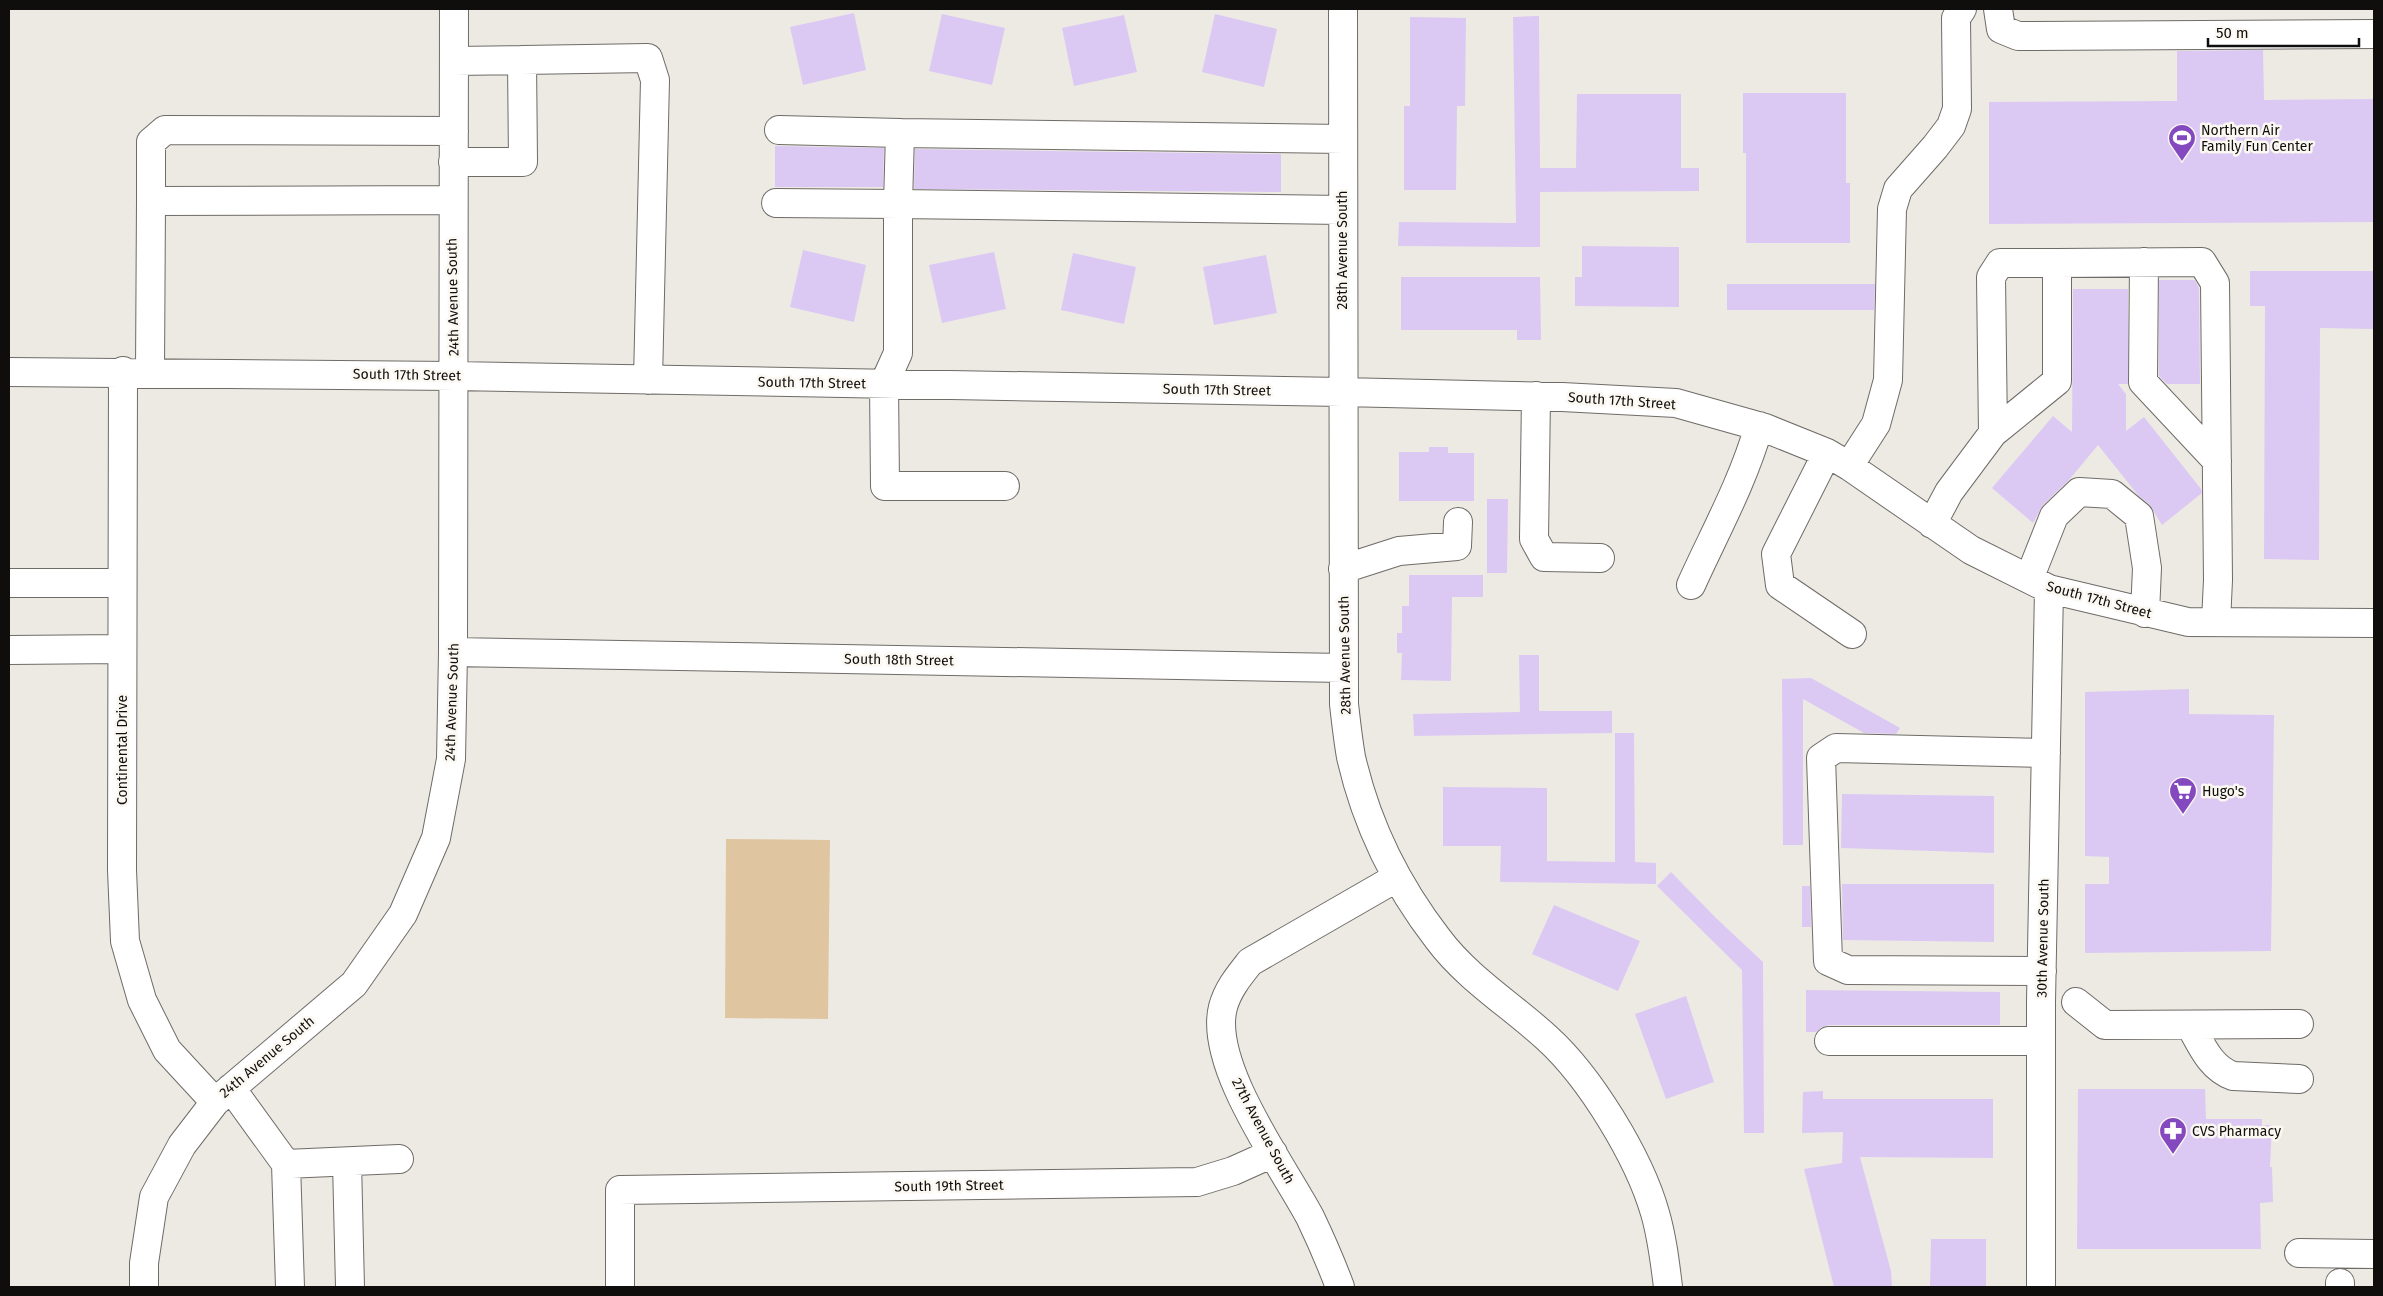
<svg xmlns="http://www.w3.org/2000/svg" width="2383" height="1296" viewBox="0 0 2383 1296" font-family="'Fira Sans',sans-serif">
<rect width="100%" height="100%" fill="#edeae4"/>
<path fill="#dfc6a1" d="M726 839 830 840 828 1019 725 1018Z"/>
<path fill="#dbc9f4" d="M854 13 866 70 803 85 790 27Z
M942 14 1005 28 992 85 929 71Z
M1215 14 1277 29 1264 87 1202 72Z
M1124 15 1137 72 1074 86 1062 28Z
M1539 16 1540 168H1576L1577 94H1681V168H1699V191L1540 192V247L1398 246 1399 222 1516 223 1513 17Z
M1410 17 1466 18 1465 106H1457L1456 190H1404V106H1410Z
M2263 50 2264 100 2374 99V222L1989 224V102L2177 101V51Z
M1743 93H1846V183H1850V243H1746V153H1743Z
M775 146 884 148 883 187H775Z
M915 149 1281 154V192L914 189Z
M1582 246 1679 247V307L1575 306V277H1582Z
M803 250 866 265 854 322 790 307Z
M994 252 1006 309 942 323 929 265Z
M1073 253 1136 267 1124 324 1061 310Z
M1266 255 1277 313 1214 325 1203 267Z
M2250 271H2374V329L2320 328 2319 560 2264 559 2265 306H2250Z
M1401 277H1540L1541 340H1517V330H1401Z
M2159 280H2195L2199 288 2200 384H2167L2159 376Z
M1727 284H1875L1874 310H1727Z
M2073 289H2128V384H2118L2126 394V431L2144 417 2201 489 2202 493 2162 525 2149 504 2138 495 2098 445 2069 480 2043 505 2033 523 1992 488 2053 416 2072 432Z
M1429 447H1448V453H1474V501H1399V452H1429Z
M1487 499H1508L1507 573H1487Z
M1409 575H1483V597H1452L1451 681 1401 680 1402 653H1397V633H1402V606H1409Z
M1519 655H1539V711H1612V733L1414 736 1413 714 1520 712Z
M1811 678 1900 728 1896 734 1864 733 1803 699V845H1783L1782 679Z
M2189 689V714L2274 715 2271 951 2085 953V884H2109V857L2085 856V692Z
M1615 733H1634L1635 862 1656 863V884L1500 882 1501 846H1443V787L1547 788V861L1615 862Z
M1842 794 1994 796V853L1841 848Z
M1671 872 1716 918 1763 962 1764 1133H1744L1742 970 1657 886Z
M1842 884H1994V942L1843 940Z
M1802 886H1810L1811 927H1802Z
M1554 905 1640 941 1618 991 1532 954Z
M1806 990 2000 992V1025H1829L1822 1027 1816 1032H1806Z
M1686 996 1714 1082 1666 1099 1635 1014Z
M2078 1089H2205L2206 1119H2262V1125H2272L2270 1167H2272L2273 1202 2260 1203 2261 1249H2077Z
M1823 1091V1099H1993V1158L1860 1157 1891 1271 1892 1287H1834L1804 1169 1842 1163 1843 1132 1802 1133 1803 1092Z
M1931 1239H1986V1287H1930Z"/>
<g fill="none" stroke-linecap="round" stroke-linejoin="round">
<defs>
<path id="minor" d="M1343 9 1344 704C1346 722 1348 740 1351 757 1366 823 1397 886 1438 939 1467 978 1511 1005 1547 1038 1590 1077 1639 1157 1655 1213 1662 1237 1665 1262 1668 1287
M1998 9 2001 29 2018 36 2374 34
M454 61 522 60
M779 130 900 133 898 204 1343 210
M900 133 1343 139
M453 162H523L522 60 648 58 655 80 648 380
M151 201V142L165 130 454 131
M776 203 898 204V353L884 384 885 486H1005
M2144 262 2143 382 2217 461
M123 371 122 870 125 941 142 1000 167 1050 215 1102
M9 372 454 376 1342 392 1562 397 1676 403 1765 428 1827 453 1849 466 1971 550 2049 589 2188 622 2374 623
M150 372 151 201 452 200
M1536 396 1534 539 1544 557 1600 558
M1993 433 1991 277 2000 263H2057
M1827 453 1776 554 1780 585 1852 634
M1849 466 1876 424 1888 380 1892 209 1898 189 1935 147 1951 126 1957 109 1956 18 1962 9
M1932 524 1949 492 1993 433 2057 381V263L2202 262 2215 283 2218 580 2216 622
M1343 569 1399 551 1457 546 1458 522
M2029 579 2054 516 2079 492 2112 494 2139 516 2147 568 2145 613
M9 583H122
M1691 585C1715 532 1743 482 1759 426
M9 650 122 649
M453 652 1344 668
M2042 971 1848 970 1828 961 1821 758 1836 748 2046 753
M2076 1002 2105 1025 2299 1024
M2190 1025C2201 1044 2210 1068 2233 1076L2299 1079
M1829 1041H2041
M231 1088 286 1164 290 1287
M347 1162 350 1287
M286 1164 399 1159
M2299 1253 2374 1254
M2340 1283V1287
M144 1287V1263L154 1197 182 1145 215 1102 354 984 403 914 436 838 451 759 453 652 454 9
M620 1287V1190L1197 1182 1233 1171 1273 1153
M1340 1287C1331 1263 1321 1240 1310 1217 1283 1166 1208 1065 1223 1007 1228 989 1239 976 1250 962L1396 878
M2041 1287V1002L2049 589"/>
</defs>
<use href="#minor" stroke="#6f6b67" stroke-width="30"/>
<use href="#minor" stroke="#fff" stroke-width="28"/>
</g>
<defs>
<symbol id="stadium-pin" viewBox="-11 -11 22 30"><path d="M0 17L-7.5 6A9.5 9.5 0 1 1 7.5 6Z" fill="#8449bf" stroke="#fbf7f1"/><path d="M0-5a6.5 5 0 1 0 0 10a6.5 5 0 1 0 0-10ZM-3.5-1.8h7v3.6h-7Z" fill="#fff"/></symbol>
<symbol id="supermarket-pin" viewBox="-11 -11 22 30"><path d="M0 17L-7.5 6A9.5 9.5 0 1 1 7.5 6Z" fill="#8449bf" stroke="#fbf7f1"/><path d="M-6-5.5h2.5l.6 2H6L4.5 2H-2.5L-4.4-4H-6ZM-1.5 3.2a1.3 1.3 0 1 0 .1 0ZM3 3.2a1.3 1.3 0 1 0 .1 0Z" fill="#fff"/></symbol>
<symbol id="pharmacy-pin" viewBox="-11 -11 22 30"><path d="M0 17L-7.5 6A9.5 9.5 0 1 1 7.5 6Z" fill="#8449bf" stroke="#fbf7f1"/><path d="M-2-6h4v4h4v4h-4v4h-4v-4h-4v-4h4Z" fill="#fff"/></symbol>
</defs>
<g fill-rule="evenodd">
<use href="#stadium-pin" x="2166" y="122" width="32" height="43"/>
<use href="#supermarket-pin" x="2167" y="775" width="32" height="43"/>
<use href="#pharmacy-pin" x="2157" y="1115" width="32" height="43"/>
</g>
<g text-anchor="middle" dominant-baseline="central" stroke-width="5" stroke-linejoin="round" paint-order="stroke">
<g font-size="14" fill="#100e0d" stroke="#fbf7f1" text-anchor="start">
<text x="2201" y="130">Northern Air<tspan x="2201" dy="16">Family Fun Center</tspan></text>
<text x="2202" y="791">Hugo's</text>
<text x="2192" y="1131">CVS Pharmacy</text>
</g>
<g font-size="14" fill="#100e0d" stroke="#fbf7f1">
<text transform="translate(1342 250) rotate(-90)">28th Avenue South</text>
<text transform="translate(453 297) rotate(-91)">24th Avenue South</text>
<text transform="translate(407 375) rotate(1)">South 17th Street</text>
<text transform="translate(812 383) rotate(1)">South 17th Street</text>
<text transform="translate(1217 390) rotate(1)">South 17th Street</text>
<text transform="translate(1622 401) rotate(4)">South 17th Street</text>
<text transform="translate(2099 600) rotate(15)">South 17th Street</text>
<text transform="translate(1345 655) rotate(-91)">28th Avenue South</text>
<text transform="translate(899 660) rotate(1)">South 18th Street</text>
<text transform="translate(452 702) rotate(-88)">24th Avenue South</text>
<text transform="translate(122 750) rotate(-90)">Continental Drive</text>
<text transform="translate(2043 938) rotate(-89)">30th Avenue South</text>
<text transform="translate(267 1057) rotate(-40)">24th Avenue South</text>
<text transform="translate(1263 1131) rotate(62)">27th Avenue South</text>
<text transform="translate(949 1186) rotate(-1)">South 19th Street</text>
</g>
</g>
<rect width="2383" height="1296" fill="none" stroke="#100e0d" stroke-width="20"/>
<path d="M2208 38v8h151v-8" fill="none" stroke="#100e0d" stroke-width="2.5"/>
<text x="2216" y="38" font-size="15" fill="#100e0d" stroke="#fbf7f1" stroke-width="4" paint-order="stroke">50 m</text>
</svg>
